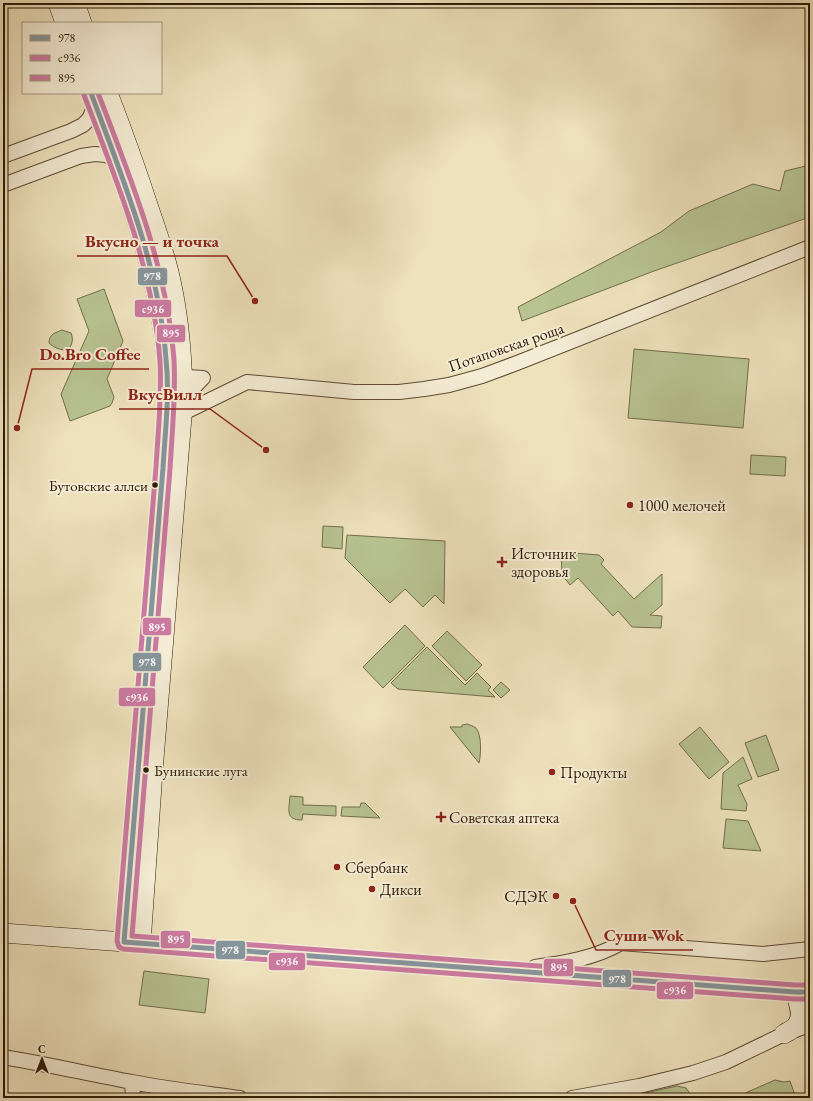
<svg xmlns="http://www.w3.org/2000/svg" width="813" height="1101" viewBox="0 0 813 1101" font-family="'EB Garamond',serif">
<rect width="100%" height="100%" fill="#eee2bd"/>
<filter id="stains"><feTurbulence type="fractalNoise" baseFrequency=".005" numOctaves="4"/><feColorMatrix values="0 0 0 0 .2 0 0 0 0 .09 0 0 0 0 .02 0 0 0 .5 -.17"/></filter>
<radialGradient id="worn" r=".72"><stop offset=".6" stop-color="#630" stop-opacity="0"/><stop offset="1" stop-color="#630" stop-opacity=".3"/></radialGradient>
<path fill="#b8c392" stroke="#726e4c" d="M810 165V217L654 271 522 321 518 307 661 232 689 211 753 184 780 191 785 171Z
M104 289 123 341 107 379 114 397 112 403 110 406 70 421 61 394 89 331 77 299Z
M62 330 71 333C72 336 73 339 72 342 70 355 55 349 49 343 49 334 55 333 62 330Z
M634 349 749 359 743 428 628 418Z
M751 455 786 457 785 476 750 474Z
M323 526 343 527 342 549 322 547Z
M347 535 445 541 444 604 435 595 423 607 405 589 390 603 345 558Z
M561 552 599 555 604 560 601 564 634 599 662 574V605L650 615 662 616 661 628 632 627 618 611 613 616 578 578 570 585 562 575Z
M405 625 425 646 383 688 363 667Z
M447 631 482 665 466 681 432 646Z
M427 647 465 685 477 673 491 687 488 690 495 697 398 689 391 683Z
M501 682 510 690 501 698 493 690Z
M467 724C470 725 473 726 476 728 482 735 481 755 479 763L450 727H462V725Z
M700 727 729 762 709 779 679 744Z
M766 735 779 770 758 777 745 743Z
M743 757 752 779 738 785 747 804 746 811 721 809 723 773Z
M290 796 303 797V805L336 806V816L303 814 302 820C285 820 289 810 290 796Z
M361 803H365L380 818 341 816 342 807H360Z
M726 819 748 821 761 851 723 848Z
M144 971 209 979 205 1013 139 1005Z
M775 1080 784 1082 790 1081 796 1098H734Z
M677 1086 686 1088 693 1098H623Z"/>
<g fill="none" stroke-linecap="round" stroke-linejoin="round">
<defs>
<path id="street" d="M3 156 71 131 83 125 89 119 93 110V99
M3 185 81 156 95 154 106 155 116 160
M173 376 203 378 180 402
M175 417 247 382 354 392H399L424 389 449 385 482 376 517 363 810 247
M535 967C565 963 595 958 621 943L763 954 810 949
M3 1057C46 1064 89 1074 132 1082 168 1089 204 1093 240 1098
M132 1082 133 1098
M572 1098 639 1086 693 1073 726 1062 784 1034 810 1025"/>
<path id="secondary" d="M58 3 65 23
M75 3 82 23
M91 93C118 165 146 236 160 312 163 330 166 348 167 366 169 400 165 434 163 468L124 942
M108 93C123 132 137 171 150 211 158 234 166 257 171 281 180 322 183 363 183 405L153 771 141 943
M3 933 795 992H810
M784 1034C787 1032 792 1030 795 1027 805 1018 798 1002 795 992"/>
</defs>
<use href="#street" stroke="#5d4c34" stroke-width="16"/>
<use href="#secondary" stroke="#2d1a06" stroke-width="20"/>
<use href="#street" stroke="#f4ecd4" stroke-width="14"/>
<use href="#secondary" stroke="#f4ecd4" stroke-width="19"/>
<defs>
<path id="bus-1" d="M91 93C123 179 159 266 166 359 170 395 165 432 163 468L124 942 795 992H810"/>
<path id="bus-2" d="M84 95C117 181 153 269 160 361 162 397 158 432 156 467L117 941 119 947 123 949 794 999H810"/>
<path id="bus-3" d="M98 93C131 179 167 267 174 360 176 396 172 432 170 469L132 936 795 985H810"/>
</defs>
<use href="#bus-1" stroke="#f4ecd4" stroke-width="8"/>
<use href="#bus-2" stroke="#f4ecd4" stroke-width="8"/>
<use href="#bus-3" stroke="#f4ecd4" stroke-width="8"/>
<use href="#bus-1" stroke="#86949b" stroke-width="5"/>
<use href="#bus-2" stroke="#ca7a9f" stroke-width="5"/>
<use href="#bus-3" stroke="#ca7a9f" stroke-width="5"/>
</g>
<g fill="#2d1a06" stroke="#f4ecd4" stroke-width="1.5">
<circle cx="155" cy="485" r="3.5"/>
<circle cx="146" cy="770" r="3.5"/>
</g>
<g fill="#8f2418" stroke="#f4ecd4" stroke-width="1.5">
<circle cx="630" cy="505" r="4"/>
<path d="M500 556h4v4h4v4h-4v4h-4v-4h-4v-4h4z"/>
<circle cx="552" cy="772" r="4"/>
<path d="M439 811h4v4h4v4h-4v4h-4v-4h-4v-4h4z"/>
<circle cx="337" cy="867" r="4"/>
<circle cx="372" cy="889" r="4"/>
<circle cx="556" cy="896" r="4"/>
</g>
<g text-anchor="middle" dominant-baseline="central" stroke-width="4" stroke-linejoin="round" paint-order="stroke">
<g font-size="15" fill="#2d1a06" stroke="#f4ecd4" text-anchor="end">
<text x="148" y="485">Бутовские аллеи</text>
<text x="154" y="770" text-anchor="start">Бунинские луга</text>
</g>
<g font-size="16" fill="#2d1a06" stroke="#f4ecd4">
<text transform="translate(506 347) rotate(-19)">Потаповская роща</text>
</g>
<g font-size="16" fill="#2d1a06" stroke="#f4ecd4" text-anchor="start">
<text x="638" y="505">1000 мелочей</text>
<text x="511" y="553">Источник<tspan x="511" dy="18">здоровья</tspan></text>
<text x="560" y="772">Продукты</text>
<text x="449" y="817">Советская аптека</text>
<text x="345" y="867">Сбербанк</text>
<text x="380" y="889">Дикси</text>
<text x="548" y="896" text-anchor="end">СДЭК</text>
</g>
</g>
<path fill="none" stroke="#8f2418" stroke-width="1.5" d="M255 301L227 256H77M17 428L32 369H149M266 450L210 409H119M573 901L596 950H693"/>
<g fill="#8f2418" stroke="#f4ecd4" stroke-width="1.5">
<circle cx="255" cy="301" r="4"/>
<circle cx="17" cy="428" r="4"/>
<circle cx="266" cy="450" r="4"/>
<circle cx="573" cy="901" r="4"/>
</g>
<g font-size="17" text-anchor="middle" font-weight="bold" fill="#8f2418" stroke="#f4ecd4" stroke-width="4" stroke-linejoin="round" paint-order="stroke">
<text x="152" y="247">Вкусно — и точка</text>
<text x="90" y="360">Do.Bro Coffee</text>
<text x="165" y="400">ВкусВилл</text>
<text x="644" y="941">Суши Wok</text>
</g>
<g stroke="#f4ecd4" stroke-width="1.5">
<rect x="137" y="267" width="31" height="19" rx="4" fill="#86949b"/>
<rect x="134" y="299" width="38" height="19" rx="4" fill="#ca7a9f"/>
<rect x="156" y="324" width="30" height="19" rx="4" fill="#ca7a9f"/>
<rect x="142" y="617" width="30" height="19" rx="4" fill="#ca7a9f"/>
<rect x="132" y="652" width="30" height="20" rx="4" fill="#86949b"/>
<rect x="118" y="687" width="38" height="20" rx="4" fill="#ca7a9f"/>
<rect x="160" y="930" width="31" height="19" rx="4" fill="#ca7a9f"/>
<rect x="215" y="940" width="31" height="20" rx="4" fill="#86949b"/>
<rect x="268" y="952" width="38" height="19" rx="4" fill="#ca7a9f"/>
<rect x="543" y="958" width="31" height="19" rx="4" fill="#ca7a9f"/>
<rect x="602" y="969" width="30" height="19" rx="4" fill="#86949b"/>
<rect x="656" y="981" width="38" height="19" rx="4" fill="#ca7a9f"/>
</g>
<g font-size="11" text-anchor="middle" font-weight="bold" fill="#fff">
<text x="152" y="280">978</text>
<text x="153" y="313">с936</text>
<text x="171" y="337">895</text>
<text x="157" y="631">895</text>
<text x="147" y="666">978</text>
<text x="137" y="701">с936</text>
<text x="176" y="943">895</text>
<text x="230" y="954">978</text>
<text x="287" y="965">с936</text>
<text x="559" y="971">895</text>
<text x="617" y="983">978</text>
<text x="675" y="994">с936</text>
</g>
<rect width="813" height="1101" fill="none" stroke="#eee2bd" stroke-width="16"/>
<rect x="4" y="4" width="805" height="1093" fill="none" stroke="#2d1a06" stroke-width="2"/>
<rect x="8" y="8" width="797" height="1085" fill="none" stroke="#2d1a06"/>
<rect x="22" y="22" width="140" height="72" fill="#f4ecd4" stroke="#a49882"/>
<rect x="30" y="35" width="20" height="6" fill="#86949b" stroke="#a49882"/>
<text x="58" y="42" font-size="12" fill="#2d1a06">978</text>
<rect x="30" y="55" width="20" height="6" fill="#ca7a9f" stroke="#a49882"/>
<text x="58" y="62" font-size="12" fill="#2d1a06">с936</text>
<rect x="30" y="75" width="20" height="6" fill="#ca7a9f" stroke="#a49882"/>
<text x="58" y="82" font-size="12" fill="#2d1a06">895</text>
<g transform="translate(42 1059)" stroke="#f4ecd4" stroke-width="3" paint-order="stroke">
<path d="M0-3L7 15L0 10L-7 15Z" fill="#2d1a06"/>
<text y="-6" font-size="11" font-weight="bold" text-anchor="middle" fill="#2d1a06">С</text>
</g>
<rect width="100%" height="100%" filter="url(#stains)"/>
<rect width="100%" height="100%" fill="url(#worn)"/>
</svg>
